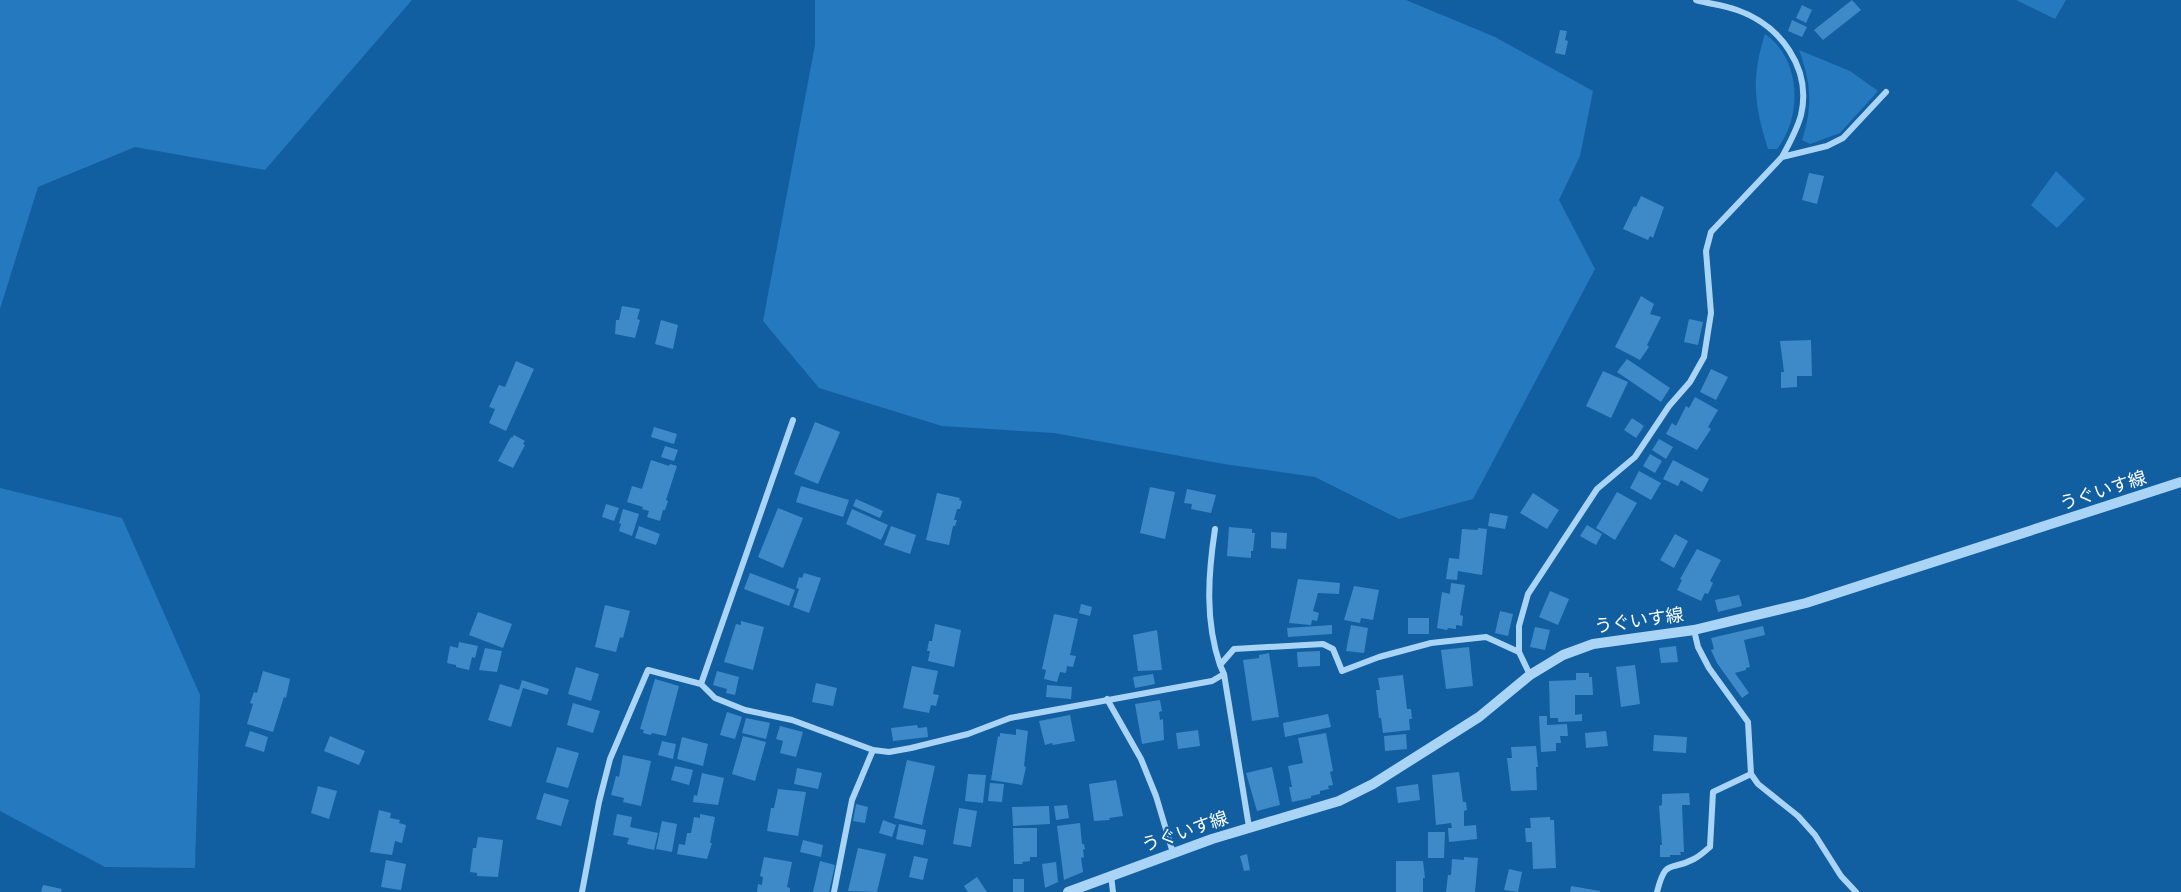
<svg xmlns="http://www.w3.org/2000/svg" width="2181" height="892" viewBox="0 0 2181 892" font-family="'Sofia Sans Condensed','Noto Sans JP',sans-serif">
<rect width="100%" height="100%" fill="#115fa1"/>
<path fill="#2479bf" d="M0 0H412L265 170 135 147 38 187 0 309Z
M815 0H1406L1495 37 1593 91 1580 156 1559 200 1595 269 1473 499 1399 519 1315 477 1224 464 1054 433 942 426 819 388 763 321 815 45Z
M2016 0H2066L2055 19Z
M1765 34C1801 59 1803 116 1777 149H1768C1754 105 1751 78 1765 34Z
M1799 50 1850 71 1878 91 1840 133 1810 144 1802 140C1813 107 1811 82 1799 50Z
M2056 171 2085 199 2057 228 2031 205Z
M0 488 122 518 200 695 195 868 105 867 0 811Z"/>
<path fill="#3e8ac9" d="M1852 0 1861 10 1823 40 1814 30Z
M1802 5 1812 10 1806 23 1796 18Z
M1792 20 1807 27 1802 37 1788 31Z
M1560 30 1567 31 1565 40 1568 41 1565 55 1555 53Z
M1809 173 1824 176 1817 204 1802 200Z
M1641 196 1664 207 1653 238 1650 236 1648 240 1623 229 1634 206 1636 207Z
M1641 296 1654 304 1650 314 1661 317 1647 345 1649 347 1640 360 1615 347Z
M622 306 640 309 637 319 640 320 635 338 615 334 616 320H619Z
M1689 319 1703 322 1698 345 1684 342Z
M661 320 678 325 673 349 655 344Z
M1811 340 1812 376H1797V387L1781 388V372H1784L1780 341Z
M1627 359 1670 388 1661 402 1617 372Z
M516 361 534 369 506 431 489 423 495 409 489 407 499 385 505 387Z
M1711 369 1728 377 1716 400 1700 392Z
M1603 371 1628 382 1611 418 1586 406Z
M1695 397 1718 410 1708 427 1711 429 1697 450 1666 434 1672 423 1676 426 1686 406 1689 408Z
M1632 418 1644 426 1636 438 1624 430Z
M815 422 840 432 818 484 794 474Z
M654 427 677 434 674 444 651 437Z
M514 435 525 441 523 444 525 445 513 468 498 461 511 437 512 438Z
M1659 439 1673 447 1666 459 1652 450Z
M665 446 678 450 674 461 661 457Z
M1650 454 1662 461 1655 473 1643 466Z
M651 460 669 466 670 464 677 466 666 500 668 501 665 510H663L660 521 647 517 649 511 642 509 643 507 627 502 632 486 642 489Z
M1673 460 1709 479 1702 492 1681 480 1678 486 1663 479Z
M1639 471 1661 483 1651 500 1630 488Z
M801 486 849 500 843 517 796 502Z
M1150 487 1175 492 1165 539 1140 533Z
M1187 489 1216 495 1211 513 1191 509 1192 504 1184 503Z
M1617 492 1637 503 1615 540 1596 528Z
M937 493 960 498 959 500 962 501 960 509H957L954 520H957L955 526H953L949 545 926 540Z
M1533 493 1559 510 1547 529 1520 513Z
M856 499 883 511 880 518 853 506Z
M606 504 619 508 614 521 602 517Z
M778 508 803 518 783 568 758 557Z
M623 509 639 514 632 536 619 531 621 524 619 523Z
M852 509 888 525 881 540 846 524Z
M1490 513 1508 516 1505 529 1488 526Z
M1587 525 1602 534 1596 545 1580 536Z
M639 526 660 534 656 545 635 538Z
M891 526 916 535 910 554 884 545Z
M1229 527 1252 529V533H1255L1253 551H1251V558L1227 556Z
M1478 528 1487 529 1482 575 1458 571 1457 580 1446 579 1449 558 1459 559 1462 529 1478 530Z
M1271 532 1287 533 1286 549 1271 548Z
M1675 534 1688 541 1674 568 1660 560Z
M1697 549 1721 560 1710 581 1713 583 1708 594 1705 593 1701 601 1677 590 1682 580 1680 579Z
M750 573 795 590 789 606 744 589Z
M804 573 821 578 809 613 793 607 799 589 796 588 799 577 802 578Z
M1298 579 1340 583 1339 594 1318 593 1313 611 1319 613 1317 621 1312 620 1311 625 1289 623Z
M1451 583 1465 585 1460 615 1463 616 1462 626 1456 625V629L1448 628 1447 630 1437 628 1442 592 1450 594Z
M1354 586 1379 590 1373 620 1361 618 1360 623 1344 620Z
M1550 591 1569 599 1558 625 1539 617Z
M1739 595 1742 606 1718 612 1715 600Z
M1081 604 1092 607 1090 616 1079 613Z
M605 605 630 611 623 638 620 637 616 652 595 647Z
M1500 611 1513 614 1508 636 1495 633Z
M478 612 512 624 503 648 469 635Z
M1054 614 1078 619 1070 655 1076 656 1073 667 1067 666 1066 673 1060 672 1057 682 1044 679 1046 670 1042 669Z
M1408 618H1429V634H1408Z
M741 621 764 627 753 670 724 662 736 624 741 625Z
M935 624 961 630 954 667 928 661 930 651H927L929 641H932Z
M1332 625V634L1288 637 1287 628Z
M1351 625 1368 628 1364 653 1346 651Z
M1763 626 1765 635 1744 640 1750 667 1746 668V670L1735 673 1749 693 1742 698 1717 663 1711 650 1714 649 1711 638Z
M1535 627 1550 630 1545 650 1530 647Z
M1157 630 1162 670 1138 671 1133 635Z
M459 642 478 646 475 658 472 657 469 670 456 667V665L447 663 450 646 458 648Z
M1676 646 1678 662 1661 663 1659 648Z
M1469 647 1473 686 1446 689 1441 650Z
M485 648 502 651 497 672 479 670Z
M1320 651V666L1298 667 1297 652Z
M1269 653 1279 717 1252 721 1243 660 1259 658V655Z
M1635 665 1640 704 1621 707 1616 667Z
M912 666 938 671 933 694 939 695 936 706 931 705 929 713 903 708Z
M576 667 599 674 591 701 568 694Z
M263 671 290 679 286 698 284 697 273 732 247 724 253 704 250 703 254 692 257 693Z
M717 671 739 677 735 695 726 693 727 689 713 685Z
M1576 673H1589V677H1592L1593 695H1575V715L1582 714V721L1558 722V718H1550L1549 681 1576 680Z
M1153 674 1155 684 1135 688 1133 677Z
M1403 675 1407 709H1411L1412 719H1409L1410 730 1383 733 1381 718H1379L1376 690H1380L1378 678Z
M655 679 679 686 666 736 652 733 651 735 643 733 644 730 640 729Z
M522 680 549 689 547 695 523 688 511 727 488 720 500 684 519 690Z
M816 683 837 688 833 706 812 702Z
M1047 685 1072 687 1071 699 1046 697Z
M1160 700 1162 711 1159 712 1160 720 1163 719 1164 740 1142 744 1135 704Z
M573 703 600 711 593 733 567 725Z
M727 712 742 717 735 739 720 735Z
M1328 714 1331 727 1285 737 1283 723Z
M1070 715 1075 741 1053 745 1052 743 1045 745 1039 721Z
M1539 716H1547V725L1567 724 1568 736H1560L1561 743H1556V751L1541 752Z
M746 718 770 723 766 739 742 733Z
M917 725 918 728 927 727 928 737 893 741 891 728Z
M780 726 803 732 796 757 780 753 783 741 776 739Z
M1016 729 1028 731 1024 766 1026 767 1022 785 991 780 998 736 1000 737V733L1016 735Z
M1198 730 1200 746 1178 749 1176 733Z
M250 731 268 737 264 752 245 746Z
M1606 731 1608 746 1586 748 1585 733Z
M1326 733 1333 771 1330 772 1333 785 1328 786 1329 789 1320 791V794L1311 796V798L1292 802 1289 787H1292L1288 766 1303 763 1298 738Z
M1406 734 1407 749 1385 751 1384 736Z
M1654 735 1687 737 1686 753 1653 751Z
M330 736 365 751 359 765 324 751Z
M743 736 766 742 755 781 732 774Z
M682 737 708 744 703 766 677 759Z
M662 741 676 744 673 759 658 755Z
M1536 746 1538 767H1536L1537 790 1511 791 1507 758H1512L1511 747Z
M557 747 579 753 568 788 546 782Z
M623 755 651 761 641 806 623 802 624 798 611 795 616 776 619 777Z
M907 760 935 766 922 825 894 818Z
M675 766 693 770 689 785 671 780Z
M1272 767 1280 805 1257 811 1246 773Z
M797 768 822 773 818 789 794 784Z
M1459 772 1463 802H1466L1467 810 1464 811V826L1476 825 1477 839 1449 842 1448 828H1452L1451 823 1436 825 1432 775Z
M702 773 724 778 718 805 693 802 694 795 697 796Z
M968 774 986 775 983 803 965 801Z
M1116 780 1123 816 1109 818 1110 820 1094 821 1089 784Z
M990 783 1004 784 1002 802 988 801Z
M1418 784 1420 800 1398 803 1396 787Z
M318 786 337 791 329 819 311 813Z
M778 789 806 792 798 836 767 831 771 808H774Z
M544 793 569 800 561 826 536 819Z
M1689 793 1690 805H1682L1684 852H1680L1681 855H1670V857H1660V845H1662L1659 806 1662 805V794Z
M856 804 868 807 865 823 853 821Z
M1067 805 1069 818 1056 820 1054 806Z
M1049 806 1050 824 1013 826 1012 807Z
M959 808 977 811 971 847 953 844Z
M379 810 391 813 390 818 400 820 399 823 406 825 402 843 395 841 392 855 370 852Z
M617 814 632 817 630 827 658 833 654 850 627 844 629 838 613 835Z
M700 814 715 817 710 843H712L707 859 677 854 679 844 685 845 687 833H691L694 817 700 818Z
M1550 817V820H1554L1556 868 1533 869 1532 842H1526L1525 828H1531L1530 818Z
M883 820 896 825 892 837 879 833Z
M662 821 677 824 672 852 656 849Z
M1080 823 1082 844H1084L1085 849 1083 850 1084 857 1081 858 1083 872 1064 880 1057 826Z
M899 824 926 830 923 845 896 839Z
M1013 828H1037V857H1030V861L1022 862 1023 864H1014Z
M1428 832H1445L1444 858H1428Z
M478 837 503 840 498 877 477 876V873L470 872 473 848H476Z
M803 840 823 845 821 857 800 852Z
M858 848 886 854 877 892 848 891Z
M1247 854 1250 870 1244 871 1240 856Z
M914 856 928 859 923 880 909 877Z
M764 857 792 862 787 887 790 888V892H757L758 884 762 885 763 877 760 876Z
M1464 857 1478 858 1475 892H1446L1448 875H1451L1452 859 1464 860Z
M386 860 406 864 401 890 381 887Z
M820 861 835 865 829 892H813Z
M1396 861H1423L1425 878H1423V892H1396Z
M1056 862 1058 882 1045 888 1042 864Z
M1509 869 1522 872 1518 892 1504 890Z
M977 877 987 892H968L964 886Z
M1013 879H1024V892H1013Z
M43 885 62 889 61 892H41Z
M1571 886 1600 891V892H1570Z"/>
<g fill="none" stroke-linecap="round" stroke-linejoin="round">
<path stroke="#aad4f5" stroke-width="6" d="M1696 0C1710 4 1724 5 1737 10 1780 25 1812 68 1801 115 1797 130 1789 144 1782 157
M1215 529C1208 575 1205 621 1220 665
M1694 630 1698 647 1709 668 1748 722 1751 774 1758 784 1798 816 1815 835 1841 876 1856 892
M1224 674 1249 827
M1530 675 1519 652V626L1528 594 1597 489 1635 457 1669 406 1690 382 1704 357 1711 313 1706 251 1711 232 1782 157 1827 146 1843 138 1886 92
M701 684 793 420
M1107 699 1141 759 1156 796 1173 853
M1111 875 1113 892
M582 892 599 802 610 759 648 670 701 684 715 698 745 710 792 720 873 750 889 752 911 748 968 734 1010 718 1212 681 1224 674 1220 665 1234 649 1323 644 1333 649 1342 671 1379 657 1431 643 1486 637 1519 652
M834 892 852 800 873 750
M1657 892C1666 857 1670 872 1694 859 1700 856 1705 851 1710 847L1713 792 1751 774"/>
<path stroke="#aad4f5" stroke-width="10" d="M1068 892 1212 839 1339 801 1373 784 1479 717 1530 675 1563 655 1593 644 1694 630 1806 603 2181 482"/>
</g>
<g text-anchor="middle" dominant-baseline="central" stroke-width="4.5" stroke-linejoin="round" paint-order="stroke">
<g font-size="18" fill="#fff" stroke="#115fa1">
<text transform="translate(2103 491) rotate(-18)">うぐいす線</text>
<text transform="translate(1639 621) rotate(-8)">うぐいす線</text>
<text transform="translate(1185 832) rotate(-19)">うぐいす線</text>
</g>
</g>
</svg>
